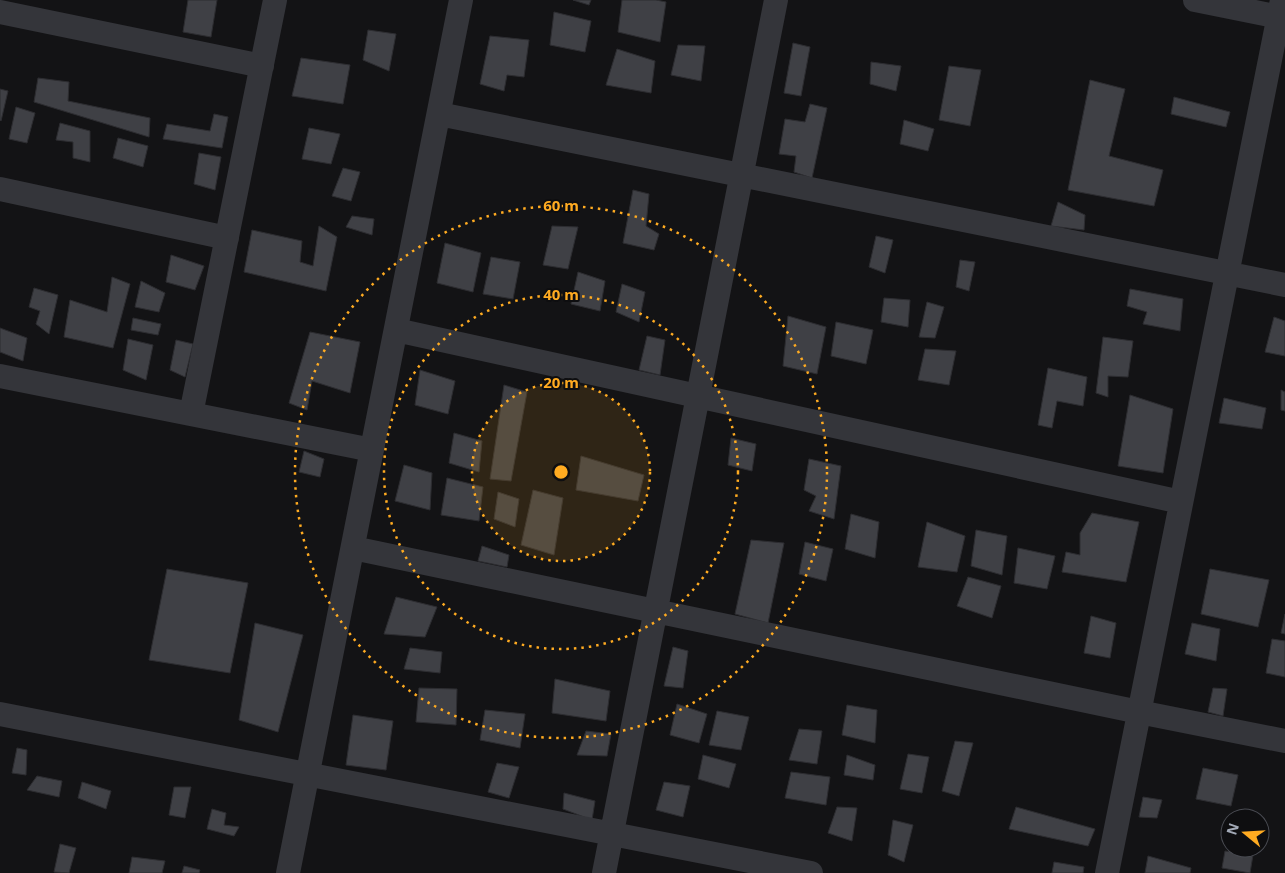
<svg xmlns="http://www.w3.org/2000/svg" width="1285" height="873" viewBox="0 0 1285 873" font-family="'Noto Sans',sans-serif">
<rect width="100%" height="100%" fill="#131315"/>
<path fill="#3f4045" stroke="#2d2d31" d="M188 0H217L211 37 183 32Z
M573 0H591L589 5Z
M622 0H656L666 2 660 42 618 32Z
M554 12 591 21 585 52 550 45Z
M368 30 396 34 389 71 363 60Z
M490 36 529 40 524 77 507 75 504 91 480 84Z
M793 43 810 47 801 96 784 93Z
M678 45 705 46 701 81 671 75Z
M617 49 655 61 651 93 606 85Z
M301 58 350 65 343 104 292 96Z
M871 62 901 66 896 91 870 84Z
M949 66 981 70 970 126 939 120Z
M38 78 69 82 68 101 150 118 149 137 34 102Z
M1090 80 1125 89 1109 156 1163 170 1154 206 1068 190Z
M0 89 8 91 1 121 0 120Z
M1174 97 1230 112 1226 127 1171 114Z
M810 104 827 108 812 178 794 172 796 156 779 154 785 119 805 122Z
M16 107 35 113 27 143 9 139Z
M214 114 228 117 222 148 163 139 167 124 210 131Z
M904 120 934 129 928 151 900 144Z
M60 123 90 131V162L73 158V142L56 140Z
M309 128 340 134 331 164 302 159Z
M118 138 148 146 143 167 113 158Z
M199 153 221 157 215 190 194 184Z
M343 168 360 172 351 201 332 196Z
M633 190 649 194 646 226 659 234 654 250 623 243Z
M1058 202 1085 215 1084 230 1051 226Z
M352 216 374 219 372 235 346 227Z
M319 226 337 237 326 291 244 272 252 230 302 241 300 262 313 266Z
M552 226 578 227 568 269 543 265Z
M876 236 893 240 885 273 869 267Z
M445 243 481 253 473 292 437 283Z
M171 255 204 266 195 290 166 282Z
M491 257 520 262 513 299 483 294Z
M960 260 975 262 969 291 956 287Z
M578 272 605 281 600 311 571 304Z
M112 277 130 284 113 348 64 337 70 300 107 312Z
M141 281 165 293 159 312 135 307Z
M622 284 645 292 639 322 616 312Z
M34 288 58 295 49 334 36 324 40 311 29 307Z
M1130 289 1183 299 1180 331 1143 324 1147 312 1127 306Z
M884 298 910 300 908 327 881 322Z
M927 302 944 307 935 338 919 337Z
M788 316 826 327 817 374 783 366Z
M1274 317 1285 321V356L1265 352Z
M133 318 161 324 158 335 131 330Z
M836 322 873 330 866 364 831 356Z
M0 328 27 338 23 361 0 352Z
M310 332 360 342 350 393 312 381 307 410 289 403Z
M647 336 665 340 660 375 639 370Z
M1103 337 1133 341 1128 377 1108 376V397L1096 393Z
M128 339 153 345 146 380 123 370Z
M176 340 193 344 185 377 170 370Z
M925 349 956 351 949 385 918 380Z
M1048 368 1087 377 1083 406 1057 401 1052 428 1038 425Z
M420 370 455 381 448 414 415 405Z
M504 385 527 392 511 481 490 479Z
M1281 390 1285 392V411L1281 410Z
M1130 395 1173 409 1163 473 1118 466Z
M1224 398 1266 408 1262 429 1219 423Z
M454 433 482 441 479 472 449 463Z
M731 438 756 444 752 471 728 465Z
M304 451 324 459 320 477 299 472Z
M581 456 644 475 638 501 576 490Z
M809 459 841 466 834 519 809 511 816 496 804 490Z
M404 465 432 473 430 510 395 501Z
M447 478 483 487 479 521 441 515Z
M533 490 563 498 554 555 521 545Z
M498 492 519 499 515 527 494 519Z
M1092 513 1139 522 1126 582 1062 572 1066 552 1080 555V533Z
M851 514 879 522 875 558 845 549Z
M927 522 965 536 957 572 918 567Z
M976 530 1007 536 1002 575 971 566Z
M751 540 784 543 768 623 735 614Z
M805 542 833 549 826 581 799 574Z
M482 546 509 555 507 567 478 561Z
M1018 548 1055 556 1047 589 1014 583Z
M167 569 248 583 230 673 149 660Z
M1210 569 1269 580 1258 627 1201 614Z
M968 577 1001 586 992 618 957 606Z
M396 597 437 607 425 637 384 634Z
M1285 614V634L1281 633Z
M1091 616 1116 623 1110 658 1084 653Z
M255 623 303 635 278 732 239 720Z
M1192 623 1220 629 1216 661 1185 654Z
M1272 639 1285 641V677L1266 673Z
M673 647 688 651 683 688 664 686Z
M410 648 442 652 440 673 404 669Z
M555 679 610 691 606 721 552 713Z
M419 688 457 689 456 725 416 722Z
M1213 688 1227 689 1223 716 1208 712Z
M677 704 707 714 699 743 670 735Z
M847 705 877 710 875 743 842 735Z
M485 710 525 714 520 748 480 740Z
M717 711 749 717 741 750 709 745Z
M353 715 393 721 386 770 346 765Z
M799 729 822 731 817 764 789 760Z
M586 731 611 734 607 756 577 755Z
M955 741 973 743 959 796 942 791Z
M17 748 27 750 26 775 12 773Z
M908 754 929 757 922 793 900 789Z
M703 755 736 764 729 788 698 779Z
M847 755 875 765 873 780 844 775Z
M497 763 519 767 509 798 488 792Z
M1203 768 1238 775 1231 806 1196 799Z
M791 772 830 777 826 805 785 798Z
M37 776 62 781 59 797 27 790Z
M82 782 111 791 106 809 78 798Z
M664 782 690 786 683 817 656 810Z
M174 787H191L185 818 169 815Z
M564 793 595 801 592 820 563 809Z
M1143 797 1162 800 1157 818 1139 817Z
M837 807 857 808 852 841 828 833Z
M1016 807 1095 829 1088 846 1009 829Z
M212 809 226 813 224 825 239 827 234 836 207 829Z
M893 820 913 825 904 862 888 855Z
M60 844 76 848 69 873 54 872Z
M1225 851 1253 855 1250 873 1222 868Z
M1148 856 1191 868 1190 873H1145Z
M132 857 165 861 162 873H129Z
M1054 862 1084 867 1083 873H1052Z
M184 866 200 870 199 873H182Z"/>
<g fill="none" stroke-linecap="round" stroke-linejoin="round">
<path stroke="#34353a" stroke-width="24" d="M1195 0 1285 18
M0 12 262 66
M439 114 1285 285
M0 189 227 238
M396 330 1181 502
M0 376 372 450
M191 414 275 0
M353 548 1139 712 1285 741
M0 714 811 873
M288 873 461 0
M604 873 776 0
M1107 873 1282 0"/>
</g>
<circle cx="561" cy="472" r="89" fill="#ffab21" fill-opacity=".12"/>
<g fill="none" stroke="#ffab21" stroke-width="2.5" stroke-dasharray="2.5 5">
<circle cx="561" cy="472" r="89"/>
<circle cx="561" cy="472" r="177"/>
<circle cx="561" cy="472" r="266"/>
</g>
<circle cx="561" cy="472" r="8" fill="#ffab21" stroke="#0e0e10" stroke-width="2.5"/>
<g font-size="15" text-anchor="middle" font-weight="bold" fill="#ffab21" stroke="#0e0e10" stroke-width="4" stroke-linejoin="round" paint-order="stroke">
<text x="561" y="211">60 m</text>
<text x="561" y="300">40 m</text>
<text x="561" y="388">20 m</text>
</g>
<g transform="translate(1245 833) rotate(288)"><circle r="24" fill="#0e0e10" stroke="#4a4c53"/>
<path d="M0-4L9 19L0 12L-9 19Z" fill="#ffab21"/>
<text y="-8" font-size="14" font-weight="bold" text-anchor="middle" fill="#a3aab7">N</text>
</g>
</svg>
